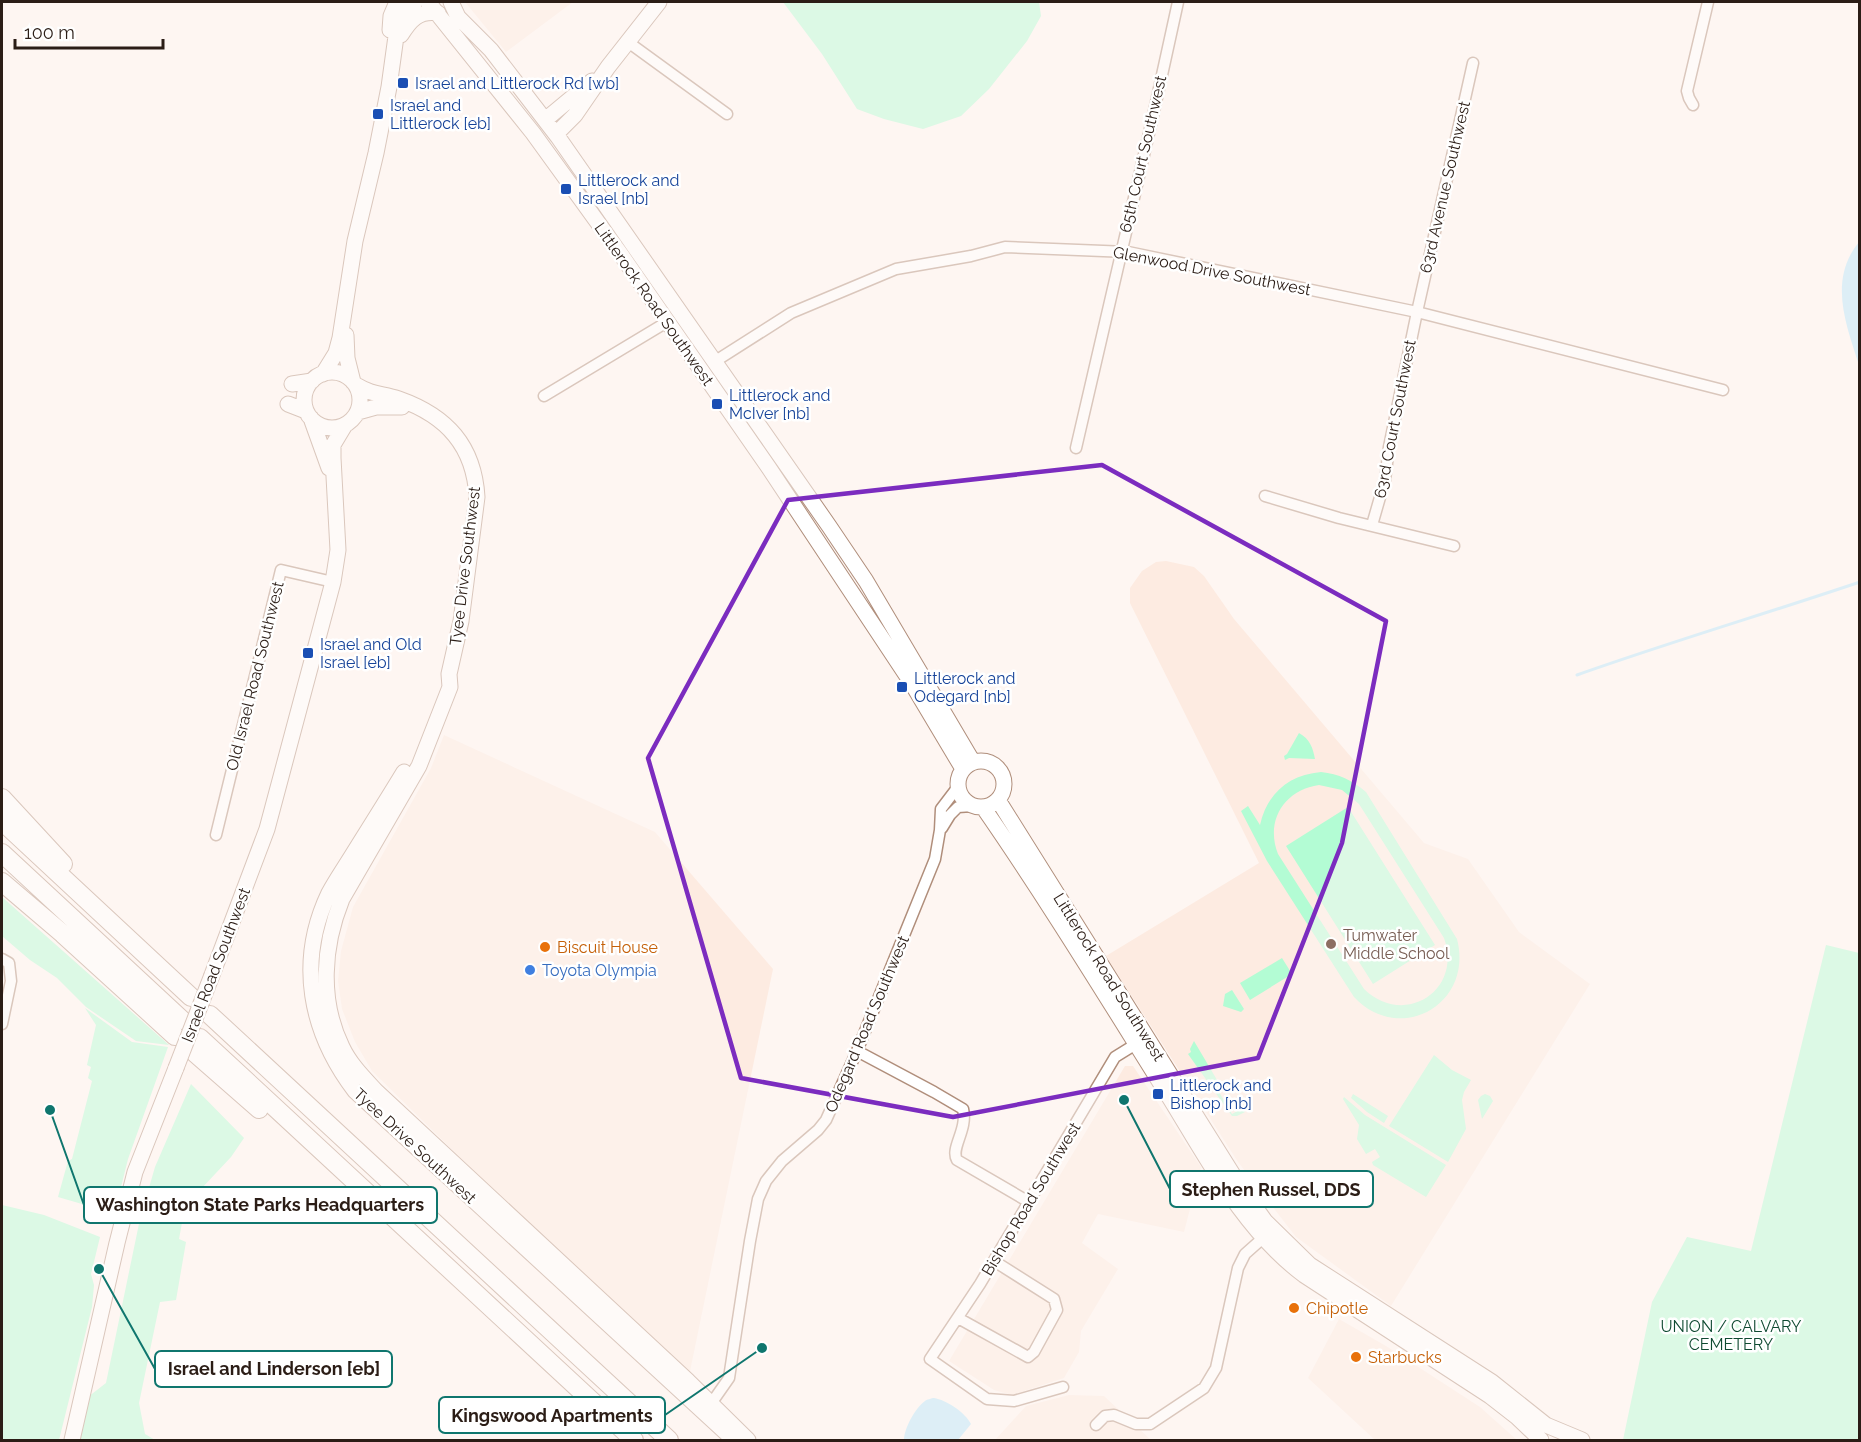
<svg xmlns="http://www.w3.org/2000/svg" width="1861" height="1442" viewBox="0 0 1861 1442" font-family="Raleway,sans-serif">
<rect width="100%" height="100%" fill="#fef6f2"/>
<path fill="#fdebe1" d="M465 2H573L506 52Z
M1166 561 1194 567 1204 576 1234 619 1424 843 1468 859 1519 932 1590 984 1391 1306 1296 1237 1238 1162 1106 956 1259 863 1130 603V588L1142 571 1156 562Z
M444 735 655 832 773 969 688 1381 372 1071 355 1042 342 1009 338 981 341 951 353 907 431 768Z
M1125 1066H1133L1201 1167 1184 1232 1098 1214 1082 1243 1118 1269 1081 1331 1079 1352 1064 1378 1012 1395 994 1390 949 1361Z
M1339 1319 1386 1346 1480 1407 1517 1440H1375L1308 1378Z
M1069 1395 1104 1396 1151 1440H995L1026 1406Z"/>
<path fill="#b3fcd4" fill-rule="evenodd" d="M783 2H1039L1041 16 1027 41 989 89 961 116 923 129 884 119 857 109 822 54Z
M1299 733C1310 739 1313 748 1315 759L1289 758 1285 760 1284 756 1287 754Z
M1321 772C1339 774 1352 780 1366 792L1457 939C1474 1004 1400 1046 1354 997L1267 861 1241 811 1248 806 1260 825C1267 794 1288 775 1321 772ZM1319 785 1342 790 1359 804 1444 938C1463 991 1404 1028 1364 989L1278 854C1265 821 1284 790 1319 785Z
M1348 807 1435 945 1373 984 1286 846Z
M2 897 169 1045 136 1041 86 1007 57 978 30 960 2 936Z
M1826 945 1859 953V1440H1623L1652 1302 1687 1237 1751 1251Z
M1282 958 1292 974 1250 1000 1240 983Z
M1232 990 1244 1009 1241 1012 1223 1006 1225 994Z
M85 1008 132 1042 168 1047 128 1159 118 1199 113 1208 106 1211 58 1197 68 1161 72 1159 92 1081 88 1078 91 1067 87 1065 96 1025Z
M1194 1041 1220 1085 1216 1087 1232 1114 1243 1108 1245 1112 1237 1116H1232L1188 1054 1191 1052 1190 1049Z
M1434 1055 1452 1070 1471 1080 1464 1092 1462 1100 1466 1129 1448 1162 1389 1126Z
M191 1084 244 1138 231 1157 185 1206 179 1239 186 1242 176 1300 160 1302 139 1403 145 1434 155 1440H79L88 1397 106 1383 140 1219 155 1167Z
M1353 1094 1388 1116 1384 1123 1367 1112 1351 1098Z
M1485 1094 1490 1096 1493 1101 1482 1119 1478 1100 1481 1096Z
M1344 1097 1365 1115 1446 1165 1426 1197 1373 1165 1372 1162 1380 1157 1375 1149 1366 1154 1357 1139 1359 1125 1343 1099Z
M2 1205 44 1215 100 1237 91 1274 94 1285 92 1307 59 1440H2Z"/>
<path fill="#b7e5fa" d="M1859 242H1860L1859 365C1846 324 1828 280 1859 242Z
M934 1398C946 1400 965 1412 971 1424L958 1440H904C904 1429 915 1408 925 1401 926 1400 932 1398 934 1398Z"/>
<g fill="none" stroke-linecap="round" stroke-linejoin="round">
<path stroke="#b7e5fa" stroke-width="3" d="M1577 675C1670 642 1765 614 1860 582"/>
<defs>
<path id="street" d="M628 42 727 114
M1693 105 1689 98 1687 91 1708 2
M714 362 791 313 896 269 971 256 1005 247 1128 252 1417 312 1723 390
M544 396 667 322
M1076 448 1153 116 1178 2
M1265 496 1339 518 1454 546
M1372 525 1385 480 1389 447 1417 312 1473 63
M942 828 950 815 958 807 973 806
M216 835 281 570 333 582
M2 959 9 963 11 981 2 1024
M857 1051 934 1092 963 1109C968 1130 950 1148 957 1160L1029 1202
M958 1318 1028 1357 1034 1352 1057 1310 1054 1299 994 1261
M1063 1387 1014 1401 987 1399 930 1359 980 1284 1115 1057 1136 1044
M708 1408 729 1378 750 1241 758 1199 766 1181 782 1161 818 1130 826 1120 857 1051 935 859 940 830 941 809 957 788
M1096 1425 1105 1416 1114 1415 1136 1424H1150L1204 1388 1216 1368 1238 1268 1245 1254 1263 1238"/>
<path id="secondary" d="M428 2 533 133 622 256 769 468 911 682 963 769
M451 2 458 17 491 50 558 137 829 526 866 581 973 762
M390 30 391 16 397 2
M401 35C410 20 419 10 438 13
M545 120 592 81
M556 134 575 115 608 67 659 2
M346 335 347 358 353 382
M304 400a28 28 0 1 1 56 0a28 28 0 1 1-56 0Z
M323 374 336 353 340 338 355 241 376 153 389 87 397 29 404 12 415 2
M292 384 312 381
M356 385C374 396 382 393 399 399 447 416 474 446 477 497L461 621 449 674 450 687 419 766 342 899C323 946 319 1000 342 1047 350 1064 363 1077 376 1091L688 1381 748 1440
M288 404 306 411
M358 412 376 407H402
M311 418 329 468
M958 784a23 23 0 1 1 46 0a23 23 0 1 1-46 0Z
M404 772C387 800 370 827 353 854 345 867 336 880 329 893 296 962 310 1032 355 1091L734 1440
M998 800 1240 1186 1265 1221 1310 1265 1492 1382 1546 1425 1582 1440
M983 807C1046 898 1104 993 1163 1087 1204 1152 1241 1228 1304 1275L1490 1396 1517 1417 1541 1440
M212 975 267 829 333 582 338 550 333 458V445L345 425
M72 1440 117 1243 135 1172 176 1068"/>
<path id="highway" d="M2 798 63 864
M2 821 191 997
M2 853 182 1020
M2 882 63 934 175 1036
M210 1015 669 1440
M200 1038 634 1440
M195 1053 259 1109"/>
</defs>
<use href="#street" stroke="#b08e7b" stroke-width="13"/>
<use href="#secondary" stroke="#b08e7b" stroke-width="17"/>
<use href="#highway" stroke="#b08e7b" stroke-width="20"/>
<use href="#street" stroke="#fff" stroke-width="10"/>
<use href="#secondary" stroke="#fff" stroke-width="15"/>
<use href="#highway" stroke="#fff" stroke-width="18"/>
<defs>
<path id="secondary-bridge" d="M176 1068 212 975"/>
</defs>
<use href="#secondary-bridge" stroke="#b08e7b" stroke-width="17" stroke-linecap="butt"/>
<use href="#secondary-bridge" stroke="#fff" stroke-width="15"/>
</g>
<path d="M0 0H1861V1442H0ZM1102 465 1386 621 1342 843 1258 1058 953 1117 741 1078 648 758 788 500Z" fill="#fef6f2" fill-opacity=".55" fill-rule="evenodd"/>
<path fill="none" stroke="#7b2cbf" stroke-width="4.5" stroke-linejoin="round" d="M1102 465 1386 621 1342 843 1258 1058 953 1117 741 1078 648 758 788 500Z"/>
<g fill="#1a4fb4" stroke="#fff" stroke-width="2">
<rect x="397" y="77" width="12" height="12" rx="3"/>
<rect x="372" y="108" width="12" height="12" rx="3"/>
<rect x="560" y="183" width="12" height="12" rx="3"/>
<rect x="711" y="398" width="12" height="12" rx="3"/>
<rect x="302" y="647" width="12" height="12" rx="3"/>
<rect x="896" y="681" width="12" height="12" rx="3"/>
<rect x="1152" y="1088" width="12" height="12" rx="3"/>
</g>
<circle fill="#8d6e63" stroke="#fff" stroke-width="2" cx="1331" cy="944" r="6"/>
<g fill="#e8710a" stroke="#fff" stroke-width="2">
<circle cx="545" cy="947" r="6"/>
<circle cx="1294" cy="1308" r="6"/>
<circle cx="1356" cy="1357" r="6"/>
</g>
<circle fill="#3f7fe0" stroke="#fff" stroke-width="2" cx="530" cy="970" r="6"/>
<g text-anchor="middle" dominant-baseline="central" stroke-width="5" stroke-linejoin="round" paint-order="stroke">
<g font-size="16" fill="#164399" stroke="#fff" text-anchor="start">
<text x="415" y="83">Israel and Littlerock Rd [wb]</text>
<text x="390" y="105">Israel and<tspan x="390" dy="18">Littlerock [eb]</tspan></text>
<text x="578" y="180">Littlerock and<tspan x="578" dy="18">Israel [nb]</tspan></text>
<text x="729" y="395">Littlerock and<tspan x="729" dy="18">McIver [nb]</tspan></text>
<text x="320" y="644">Israel and Old<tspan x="320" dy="18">Israel [eb]</tspan></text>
<text x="914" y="678">Littlerock and<tspan x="914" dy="18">Odegard [nb]</tspan></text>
<text x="1170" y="1085">Littlerock and<tspan x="1170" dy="18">Bishop [nb]</tspan></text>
</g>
<g font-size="16" fill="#2b1d16" stroke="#fff">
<text transform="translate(1143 154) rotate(-77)">65th Court Southwest</text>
<text transform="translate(1445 187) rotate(-77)">63rd Avenue Southwest</text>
<text transform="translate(1212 271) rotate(11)">Glenwood Drive Southwest</text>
<text transform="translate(654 304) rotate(55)">Littlerock Road Southwest</text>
<text transform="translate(1395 419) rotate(-79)">63rd Court Southwest</text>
<text transform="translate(465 566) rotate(-83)">Tyee Drive Southwest</text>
<text transform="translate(255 676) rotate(-76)">Old Israel Road Southwest</text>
<text transform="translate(216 965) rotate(-69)">Israel Road Southwest</text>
<text transform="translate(1109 977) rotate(58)">Littlerock Road Southwest</text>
<text transform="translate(867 1024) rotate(-67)">Odegard Road Southwest</text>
<text transform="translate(415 1146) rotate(43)">Tyee Drive Southwest</text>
<text transform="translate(1031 1199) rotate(-59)">Bishop Road Southwest</text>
</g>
<g font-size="16" fill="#785e54" stroke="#fff" text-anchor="start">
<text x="1343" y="935">Tumwater<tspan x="1343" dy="18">Middle School</tspan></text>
</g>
<g font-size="16" fill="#c56008" stroke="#fff" text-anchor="start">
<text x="557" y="947">Biscuit House</text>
<text x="1306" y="1308">Chipotle</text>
<text x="1368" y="1357">Starbucks</text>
</g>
<g font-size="16" fill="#366cbe" stroke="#fff" text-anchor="start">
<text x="542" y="970">Toyota Olympia</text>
</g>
<g font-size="16" fill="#0f4a31" stroke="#fff">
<text x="1731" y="1326">UNION / CALVARY<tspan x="1731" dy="18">CEMETERY</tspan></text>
</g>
</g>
<path fill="none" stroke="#0f766e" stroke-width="2" d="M1124 1100L1170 1189M50 1110L84 1205M99 1269L155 1369M762 1348L665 1415"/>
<g fill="#0f766e" stroke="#fff" stroke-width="2">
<circle cx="1124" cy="1100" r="6"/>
<circle cx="50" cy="1110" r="6"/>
<circle cx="99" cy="1269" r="6"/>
<circle cx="762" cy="1348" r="6"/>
</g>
<g fill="#fff" stroke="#0f766e" stroke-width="2">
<rect x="1170" y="1171" width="203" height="36" rx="6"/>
<rect x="84" y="1187" width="353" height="36" rx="6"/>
<rect x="155" y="1351" width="237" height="36" rx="6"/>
<rect x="439" y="1397" width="226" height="36" rx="6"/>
</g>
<g font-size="18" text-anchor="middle" font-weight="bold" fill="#2b1d16">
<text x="1271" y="1196">Stephen Russel, DDS</text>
<text x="260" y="1211">Washington State Parks Headquarters</text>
<text x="274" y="1375">Israel and Linderson [eb]</text>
<text x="552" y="1422">Kingswood Apartments</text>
</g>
<rect width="1861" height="1442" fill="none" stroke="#2b1d16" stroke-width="6"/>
<path d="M15 39v9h148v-9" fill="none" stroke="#2b1d16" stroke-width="3"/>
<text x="24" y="39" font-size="18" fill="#2b1d16" stroke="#ffffff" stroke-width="4.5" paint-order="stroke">100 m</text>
</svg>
